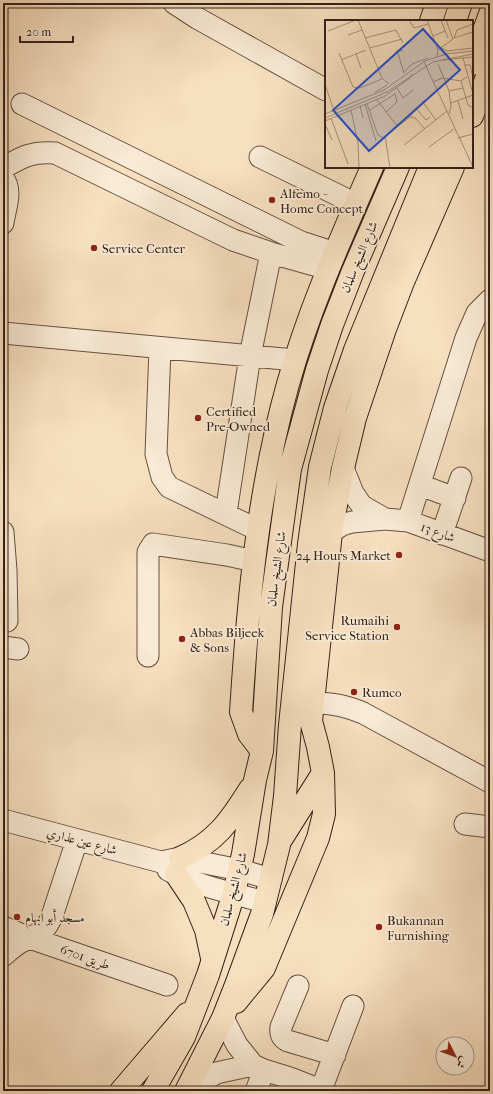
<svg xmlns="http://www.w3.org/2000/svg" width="493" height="1094" viewBox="0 0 493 1094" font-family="'IM FELL French Canon',Amiri,serif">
<rect width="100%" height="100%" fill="#f7e0c0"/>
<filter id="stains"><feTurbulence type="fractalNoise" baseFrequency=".005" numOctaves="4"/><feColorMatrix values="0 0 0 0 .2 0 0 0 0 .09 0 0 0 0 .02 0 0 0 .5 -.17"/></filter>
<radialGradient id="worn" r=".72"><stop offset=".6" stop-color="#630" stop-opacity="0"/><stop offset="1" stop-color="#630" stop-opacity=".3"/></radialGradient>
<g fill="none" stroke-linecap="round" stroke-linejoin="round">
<defs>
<path id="minor" d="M174 3 197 18 326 90
M22 104 301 242 335 253
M260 157 356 204
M3 168C22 157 32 151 55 153L233 240 271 253 328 269
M3 178C13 191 5 208 3 223
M3 333 295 360
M160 348 156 454 162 477 169 487 258 530
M343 468 353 493 362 506 385 519
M420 485 455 498
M226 513 250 356 271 253
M408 521 466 338 477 313 490 300
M3 532 6 570H3
M331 532 342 525 352 522 385 519 408 521 490 551
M442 534 461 478
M6 570 7 621
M3 647 18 649
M148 656V552L153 544 227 555 254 561
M314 703C333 703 346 706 363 713L490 782
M3 820 161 862 180 858 240 870 271 879
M465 824 490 827
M168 870C193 885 236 894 265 902
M3 927 30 938 167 985
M3 956C9 951 14 946 21 942 38 933 44 935 52 916L77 840
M298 986 281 1027C280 1034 282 1038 288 1041L335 1055
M223 1018 237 1045 253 1065 264 1070 290 1078 323 1091
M321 1090 353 1006
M187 1091 216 1073 253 1065
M256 1091 264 1070"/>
<path id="major" d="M431 21 437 3
M455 21 461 3
M472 64 490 14
M472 116 490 69
M262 751 249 734 241 712C248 602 258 490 288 384 309 309 341 238 372 167
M282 838 323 773
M180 858C215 843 230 821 250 789
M176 874 194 901 206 930 212 958
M236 1002 264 968 318 838 324 814 323 773 318 747 311 721 331 532 343 468 355 418 385 329 403 282 453 167
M121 1091 187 1014
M153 1091 184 1037 208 975 234 893 243 854 255 780 262 751 271 607 290 469 317 370 332 325 353 271 398 167
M186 1091 223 1018 236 985 262 914 279 845 285 796 290 725 309 544 320 467 335 408 355 350 430 167"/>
</defs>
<use href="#minor" stroke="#665141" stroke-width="23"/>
<use href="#major" stroke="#352117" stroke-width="24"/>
<use href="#minor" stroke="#faebd6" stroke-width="21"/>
<use href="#major" stroke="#f7e0c0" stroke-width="22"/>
</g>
<g fill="#8f2418" stroke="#faebd6" stroke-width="1.5">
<circle cx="272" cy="200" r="4"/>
<circle cx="94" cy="248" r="4"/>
<circle cx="198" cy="418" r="4"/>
<circle cx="399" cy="555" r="4"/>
<circle cx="397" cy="627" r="4"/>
<circle cx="182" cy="639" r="4"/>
<circle cx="354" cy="692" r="4"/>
<circle cx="17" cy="917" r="4"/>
<circle cx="379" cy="927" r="4"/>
</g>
<g text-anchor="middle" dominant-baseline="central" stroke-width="3.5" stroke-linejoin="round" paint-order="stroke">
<g font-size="13" fill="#352117" stroke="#faebd6" text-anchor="start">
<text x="280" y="193">Alfemo -<tspan x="280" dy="15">Home Concept</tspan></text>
<text x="102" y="248">Service Center</text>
<text x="206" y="411">Certified<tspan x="206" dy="15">Pre-Owned</tspan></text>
<text x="391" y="555" text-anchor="end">24 Hours Market</text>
<text x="389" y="620" text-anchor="end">Rumaihi<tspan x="389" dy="15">Service Station</tspan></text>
<text x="190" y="632">Abbas Biljeek<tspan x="190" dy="15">&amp; Sons</tspan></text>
<text x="362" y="692">Rumco</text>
<text x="25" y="917">مسجد أبو ابهام</text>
<text x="387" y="920">Bukannan<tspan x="387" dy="15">Furnishing</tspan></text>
</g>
<g font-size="13" fill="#352117" stroke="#faebd6">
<text transform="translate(359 257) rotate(-67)">شارع الشيخ سلمان</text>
<text transform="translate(438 532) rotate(20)">شارع 13</text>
<text transform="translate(276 569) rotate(-82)">شارع الشيخ سلمان</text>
<text transform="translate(82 841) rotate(15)">شارع عين عذاري</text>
<text transform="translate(233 889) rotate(-75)">شارع الشيخ سلمان</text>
<text transform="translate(85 957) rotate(19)">طريق 6701</text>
</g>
</g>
<g transform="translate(325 20)">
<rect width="148" height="148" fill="#f7e0c0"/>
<path fill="none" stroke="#a9947c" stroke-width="1" d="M33 0 57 58 64 64M84 0 89 8 103 4M102 0 113 30 112 37M116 0 123 18M3 11 31 0M23 15 37 10M108 16 120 11M40 18 71 10 78 23M129 18 132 10 148 4M129 18 148 12M45 28 77 19M117 28 122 31 148 28M113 30 128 19 121 0M78 31 72 30 79 53M14 33 28 67 35 68 57 59M31 34 36 48M138 38 148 74M16 40 41 30M118 40 148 37M99 42 148 147M113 44 124 71 126 87 124 94M140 45H145L147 54M78 53 87 44 103 38M136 61 143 85 148 88M108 62 117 58 136 61 142 57M0 64 8 88M72 68 78 78 88 70M124 71 138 68M50 72 62 65M52 80 73 107M97 81 111 100M133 81 138 99M126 83 148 75M40 84 51 121M42 84 53 115 59 118M35 86 38 98M26 90 33 123 34 148M45 90 70 74M61 92 72 82 70 73M0 94 59 70 100 41 121 34 148 31M85 97 91 88 101 100 105 97M0 98 62 72 108 42 148 34M6 98 23 144M0 101 60 76 85 58 87 54M0 104 7 120M133 118 148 114M79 125 122 91M104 127 129 109M65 148 60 116 85 97 90 98 100 109"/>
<path fill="#1d4ed8" fill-opacity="0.15" stroke="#1d4ed8" stroke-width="2" d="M98 9 135 50 44 131 8 90Z"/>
<rect width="148" height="148" fill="none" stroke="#352117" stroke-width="2"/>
</g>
<rect width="493" height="1094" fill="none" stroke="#f7e0c0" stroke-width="16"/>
<rect x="4" y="4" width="485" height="1086" fill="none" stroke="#352117" stroke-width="2"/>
<rect x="8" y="8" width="477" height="1078" fill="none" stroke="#352117"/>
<g transform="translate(455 1056) rotate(132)"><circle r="19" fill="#faebd6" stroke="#ab9a8a"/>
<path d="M0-3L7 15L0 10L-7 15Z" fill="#8f2418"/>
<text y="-6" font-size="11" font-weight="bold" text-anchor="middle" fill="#352117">ش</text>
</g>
<path d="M20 36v6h53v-6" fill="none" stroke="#352117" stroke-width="2"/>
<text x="26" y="36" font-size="12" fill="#352117" stroke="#faebd6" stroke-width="3" paint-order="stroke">20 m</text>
<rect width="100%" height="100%" filter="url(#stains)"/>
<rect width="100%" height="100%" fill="url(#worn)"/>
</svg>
